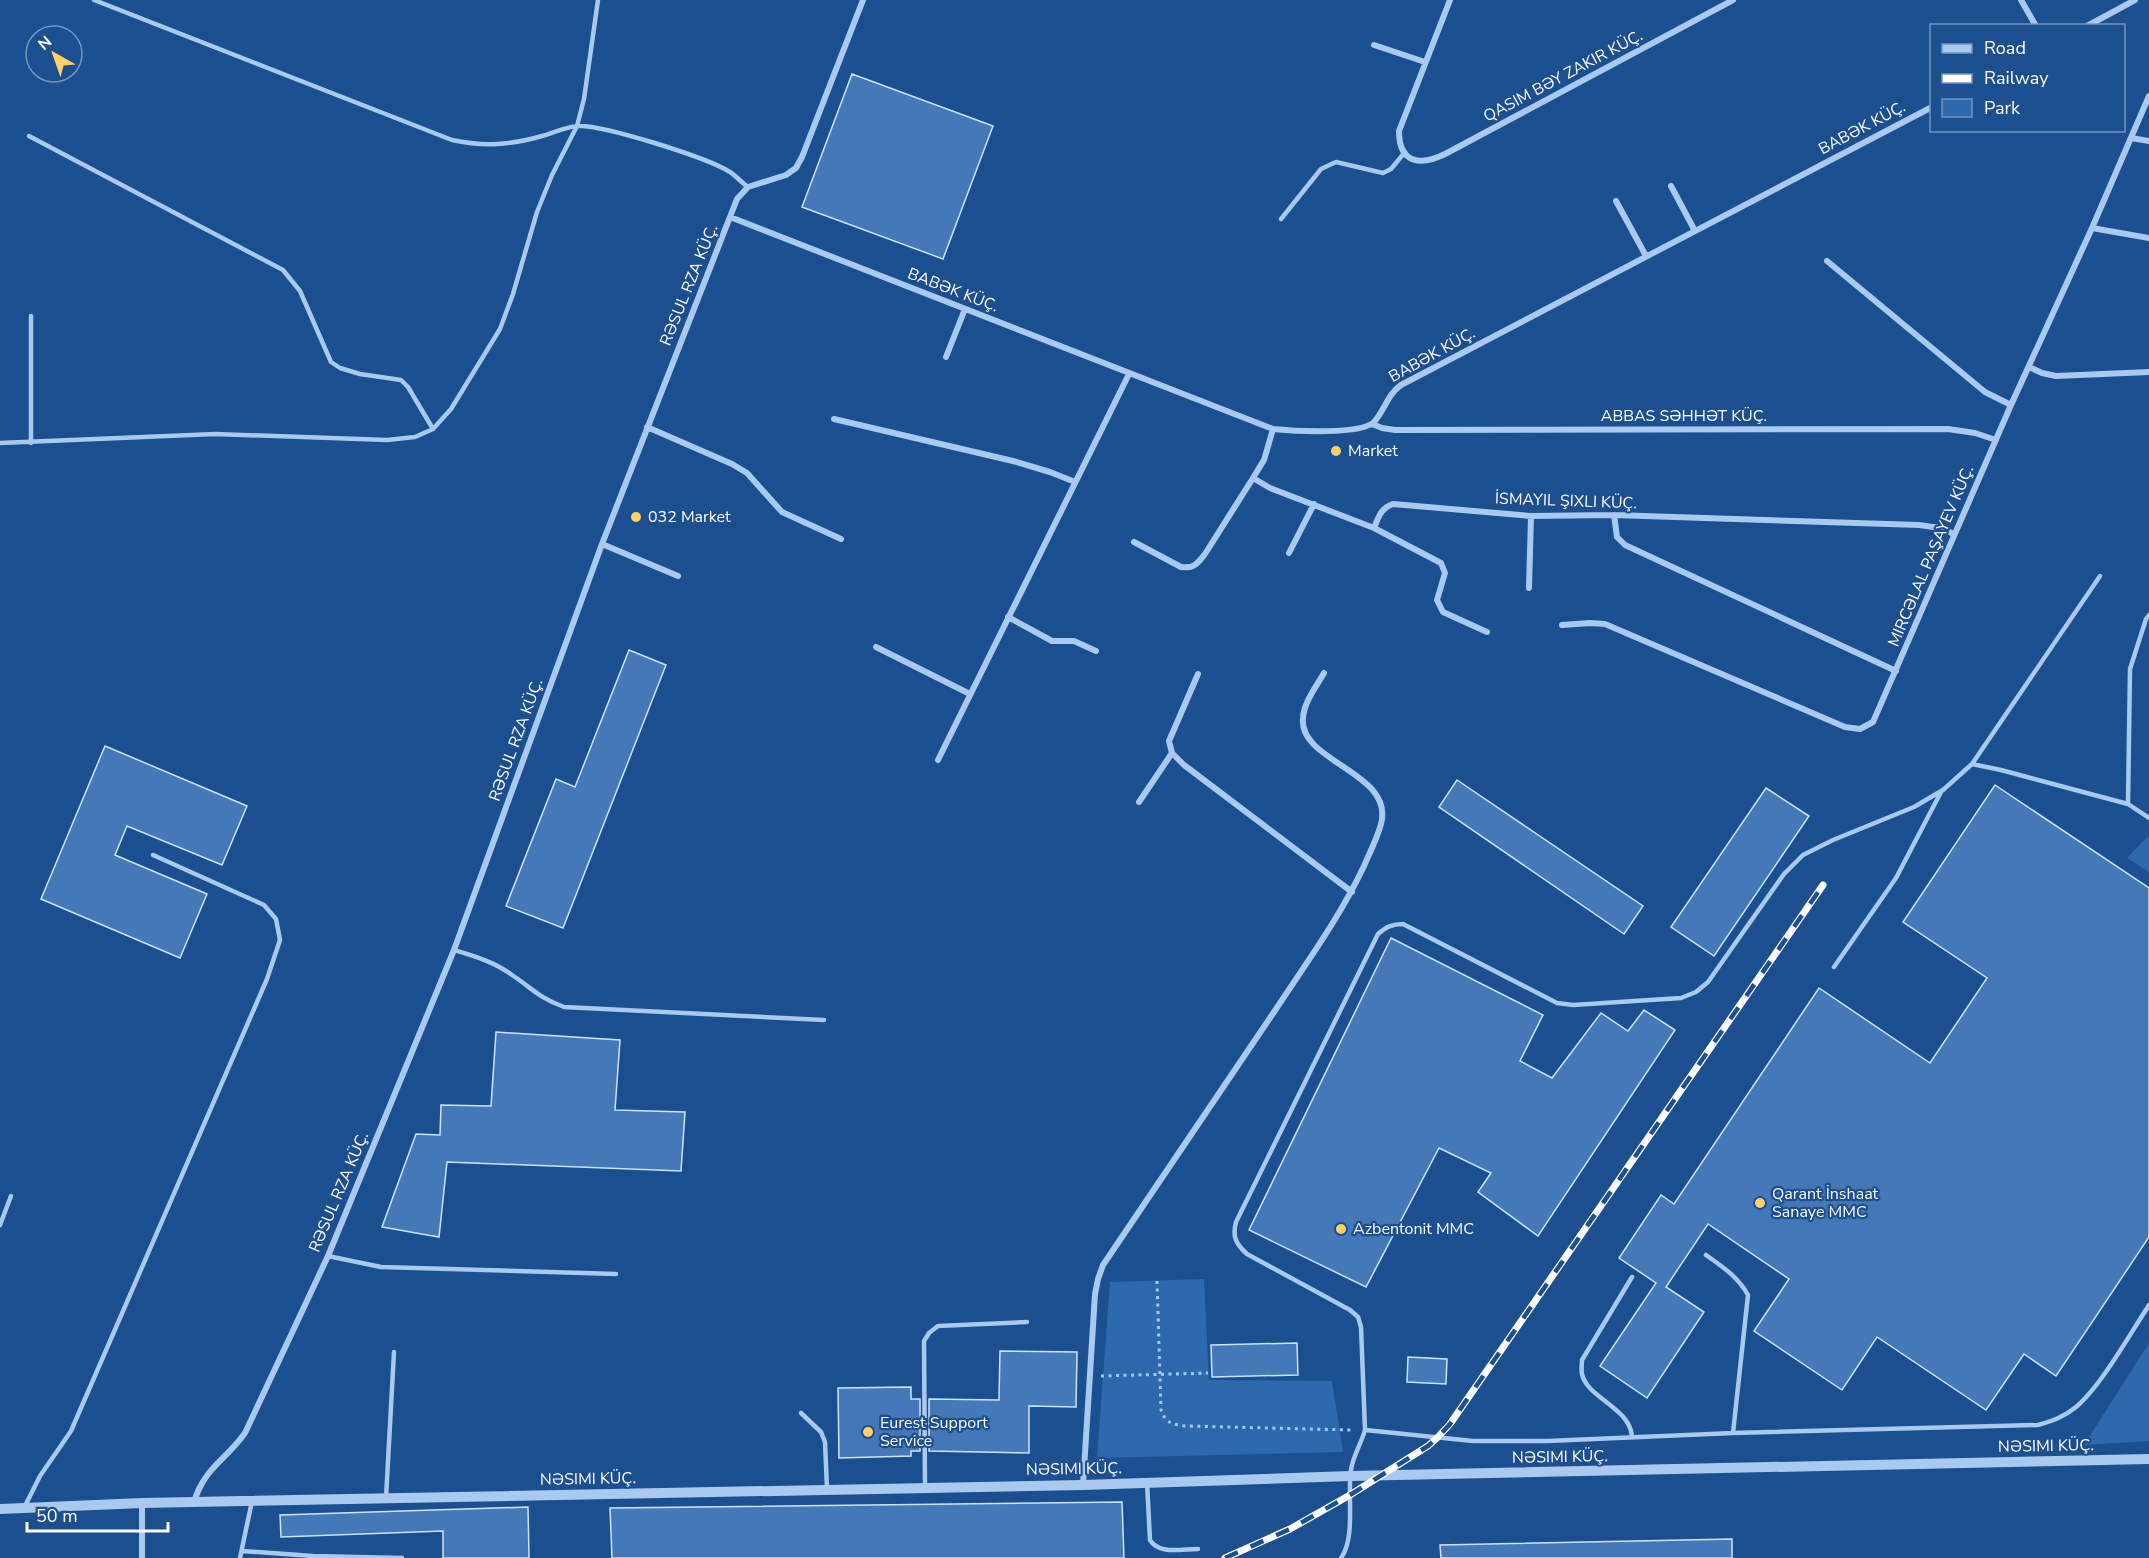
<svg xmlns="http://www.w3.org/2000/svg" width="2149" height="1558" viewBox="0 0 2149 1558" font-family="'Nunito Sans',sans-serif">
<rect width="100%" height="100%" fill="#1b4f8f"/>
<path fill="#2e69ad" d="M2147 837 2149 838V872L2127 858Z
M1204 1279 1209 1380 1332 1381 1343 1452 1097 1458 1110 1282Z
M2149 1343V1441L2084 1445Z"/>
<path fill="#4478b7" stroke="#cfe3fa" stroke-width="1.5" d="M852 74 993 126 943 259 802 207Z
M629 650 666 665 563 928 506 906 556 779 575 787Z
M105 746 247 806 222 865 127 826 115 855 207 894 180 958 41 899Z
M1457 780 1643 906 1624 934 1439 807Z
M1995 785 2149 888V1237L2056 1376 2024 1354 1986 1410 1877 1337 1842 1390 1754 1331 1789 1279 1708 1224 1666 1287 1704 1312 1647 1398 1600 1366 1656 1283 1619 1258 1661 1195 1674 1204 1819 988 1930 1063 1987 978 1903 922Z
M1766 788 1809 816 1714 956 1671 927Z
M1391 938 1543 1015 1520 1061 1552 1078 1601 1013 1628 1031 1644 1010 1675 1030 1538 1236 1478 1192 1491 1173 1439 1148 1366 1287 1249 1230Z
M496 1032 620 1040 615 1110 685 1112 681 1171 447 1162 439 1237 382 1227 416 1134 440 1135 441 1105 491 1106Z
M1297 1343 1298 1375 1212 1377 1211 1345Z
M1000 1351 1077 1352 1076 1407 1029 1406V1453L929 1451V1399L999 1400Z
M1408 1357 1447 1359 1446 1384 1407 1382Z
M911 1387V1399H920V1451H911V1456L839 1458 838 1388Z
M1122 1502 1124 1558H612L610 1508Z
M528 1507 529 1558H443V1531L281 1537 280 1515Z
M1732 1539V1558H1441L1440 1545Z"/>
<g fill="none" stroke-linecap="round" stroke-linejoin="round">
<path stroke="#a9c9ee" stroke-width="3" stroke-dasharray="3 4.5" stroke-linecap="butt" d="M1157 1281 1161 1410C1166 1423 1171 1424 1185 1426L1352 1430
M1101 1376 1208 1373"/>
<path stroke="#a9c9ee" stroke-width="4.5" d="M94 0 452 140C484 147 511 145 542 136 553 133 566 127 577 126 602 124 708 158 730 172 736 176 742 183 748 187
M29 136 283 270 300 291 331 362 340 368 360 374 401 380 408 387 433 429
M1281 219 1321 169 1336 162 1383 173 1391 169 1405 152
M0 443 215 434 387 440 415 437 433 429 451 409 500 329 513 294 537 212 552 175 577 126 584 99 598 0
M31 443V316
M1972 764 2100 576
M2128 804 2130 669 2146 619 2149 615
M454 950C474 956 495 962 512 975 533 989 539 998 564 1007L824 1020
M1834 967 1896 878 1941 792
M0 1225 11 1196
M1706 1255C1723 1267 1738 1277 1748 1295L1733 1433
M328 1256 381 1267 616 1274
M801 1413 821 1432 825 1442 827 1489
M1365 1430 1473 1441H1548L1733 1433 2038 1425C2052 1421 2064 1417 2076 1407 2101 1386 2130 1334 2149 1305
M1632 1436C1629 1407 1587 1398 1582 1374 1581 1370 1582 1364 1582 1360L1632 1277
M1147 1482 1150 1540C1159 1555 1181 1549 1198 1549
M925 1487 924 1341 929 1333 938 1326 1027 1322
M386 1498 394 1352
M24 1508 40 1476 71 1431 267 979 280 940 276 919 264 905 153 855
M242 1551 313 1556 402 1558
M240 1558 252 1501
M1341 1558C1356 1537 1347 1496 1351 1470 1353 1456 1361 1444 1365 1430L1361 1327 1358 1317 1350 1310 1247 1254C1236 1244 1232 1237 1236 1222L1378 934C1386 927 1392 924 1403 924L1557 1003 1573 1005 1681 998 1696 992 1708 982 1784 874 1803 855 1833 840 1914 807 1943 790 1972 764 2001 770 2128 804 2149 818"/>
<path stroke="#a9c9ee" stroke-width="6" d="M1450 0 1399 131C1399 165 1422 166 1447 153L1733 0
M2021 0 2036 26
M2087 26 2135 0
M1374 45 1425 62
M2131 138 2149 141
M1671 186 1695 231
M1616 201 1646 256
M730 217 1273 429C1293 431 1361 435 1374 422 1385 410 1387 395 1401 385L1932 107
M2092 228 2149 238
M1827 261 1985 392 2011 405
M946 357 965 309
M2029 367 2042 373 2056 376 2149 372
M834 419 1013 461 1050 472 1075 482
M1372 424 1382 428 1395 430 1948 429 1975 433 1996 440
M647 427 732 464 747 473 782 512 841 539
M1273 429 1264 460 1253 478 1270 488 1374 528C1379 516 1381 508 1393 504L1531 516 1614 515 1919 525 1940 528 1954 534
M1614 515 1617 537 1625 545 1896 671
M1374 528 1441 563 1445 573 1437 600 1443 612 1487 632
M1134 542 1181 567C1194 569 1198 563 1205 554L1253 478
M602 544 678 576
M1289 553 1314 504
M1529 588 1531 516
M1008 617 1052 641H1074L1096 651
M1562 625 1590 623 1605 624 1845 727 1860 729 1873 722 2011 405 2092 228 2149 96
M876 647 970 694
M1198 674 1169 741 1172 753 1184 765 1352 892
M938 760 1129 374
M1139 802 1172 753
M1083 1485 1095 1294 1098 1279 1103 1265C1161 1180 1218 1094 1276 1009 1307 962 1340 917 1364 866 1370 852 1377 839 1381 824 1395 772 1298 762 1303 718 1304 702 1316 687 1324 673
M194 1502C205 1467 225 1461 245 1433L328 1256 454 950 602 544 737 199 748 187 786 175 796 168 802 157 863 0
M142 1503V1558"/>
<path stroke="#a9c9ee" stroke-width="10" d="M0 1509 142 1503 1083 1485 1350 1476 2149 1459"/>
<defs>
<path id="rail" d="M1225 1558 1290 1529 1350 1495 1428 1446 1438 1437 1450 1424 1823 885"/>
</defs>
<use href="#rail" stroke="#fff" stroke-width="7"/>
<use href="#rail" stroke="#1b4f8f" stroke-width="4.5" stroke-dasharray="14" stroke-linecap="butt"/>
</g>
<g fill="#ffd166" stroke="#1b4f8f" stroke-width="2">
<circle cx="1336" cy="451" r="6"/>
<circle cx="636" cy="517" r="6"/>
<circle cx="1760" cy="1203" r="6"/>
<circle cx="1341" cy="1229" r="6"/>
<circle cx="868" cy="1432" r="6"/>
</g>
<g text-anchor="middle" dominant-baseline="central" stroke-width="4.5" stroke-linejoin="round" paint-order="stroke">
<g font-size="16" fill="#fff" stroke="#1b4f8f">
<text transform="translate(1563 76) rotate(-28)">QASIM BƏY ZAKIR KÜÇ.</text>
<text transform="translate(1862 128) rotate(-28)">BABƏK KÜÇ.</text>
<text transform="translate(689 285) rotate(-68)">RƏSUL RZA KÜÇ.</text>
<text transform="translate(953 290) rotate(21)">BABƏK KÜÇ.</text>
<text transform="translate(1432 355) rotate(-29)">BABƏK KÜÇ.</text>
<text x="1684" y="416">ABBAS SƏHHƏT KÜÇ.</text>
<text transform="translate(1566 501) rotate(2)">İSMAYIL ŞIXLI KÜÇ.</text>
<text transform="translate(1931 556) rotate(-67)">MIRCƏLAL PAŞAYEV KÜÇ.</text>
<text transform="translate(516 740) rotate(-70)">RƏSUL RZA KÜÇ.</text>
<text transform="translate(339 1192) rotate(-67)">RƏSUL RZA KÜÇ.</text>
<text transform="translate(2046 1446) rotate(-1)">NƏSIMI KÜÇ.</text>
<text transform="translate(1560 1457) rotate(-1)">NƏSIMI KÜÇ.</text>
<text transform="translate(1074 1469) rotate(-1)">NƏSIMI KÜÇ.</text>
<text transform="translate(588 1479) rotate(-1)">NƏSIMI KÜÇ.</text>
</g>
<g font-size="16" fill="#fff" stroke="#1b4f8f" text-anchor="start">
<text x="1348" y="451">Market</text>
<text x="648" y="517">032 Market</text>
<text x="1772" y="1194">Qarant İnshaat<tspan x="1772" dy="18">Sanaye MMC</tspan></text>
<text x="1353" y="1229">Azbentonit MMC</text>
<text x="880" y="1423">Eurest Support<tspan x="880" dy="18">Service</tspan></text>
</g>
</g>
<rect x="1930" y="24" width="195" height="108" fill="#1b4f8f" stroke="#7695bc" stroke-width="1.5"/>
<rect x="1942" y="44" width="30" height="9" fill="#a9c9ee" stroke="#7695bc" stroke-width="1.5"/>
<text x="1984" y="54" font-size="18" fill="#ffffff">Road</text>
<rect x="1942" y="74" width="30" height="9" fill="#ffffff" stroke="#7695bc" stroke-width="1.5"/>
<text x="1984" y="84" font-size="18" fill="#ffffff">Railway</text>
<rect x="1942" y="99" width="30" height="18" fill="#2e69ad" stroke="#7695bc" stroke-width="1.5"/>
<text x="1984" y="114" font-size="18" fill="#ffffff">Park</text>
<g transform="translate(54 54) rotate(320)"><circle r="28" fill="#1b4f8f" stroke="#7695bc" stroke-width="1.5"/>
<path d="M0-4.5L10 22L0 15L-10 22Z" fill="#ffd166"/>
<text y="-9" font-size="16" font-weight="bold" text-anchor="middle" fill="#ffffff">N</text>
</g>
<path d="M27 1522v9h141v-9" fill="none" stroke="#ffffff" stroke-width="3"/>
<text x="36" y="1522" font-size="18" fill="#ffffff" stroke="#1b4f8f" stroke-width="4.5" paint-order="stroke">50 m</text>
</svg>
